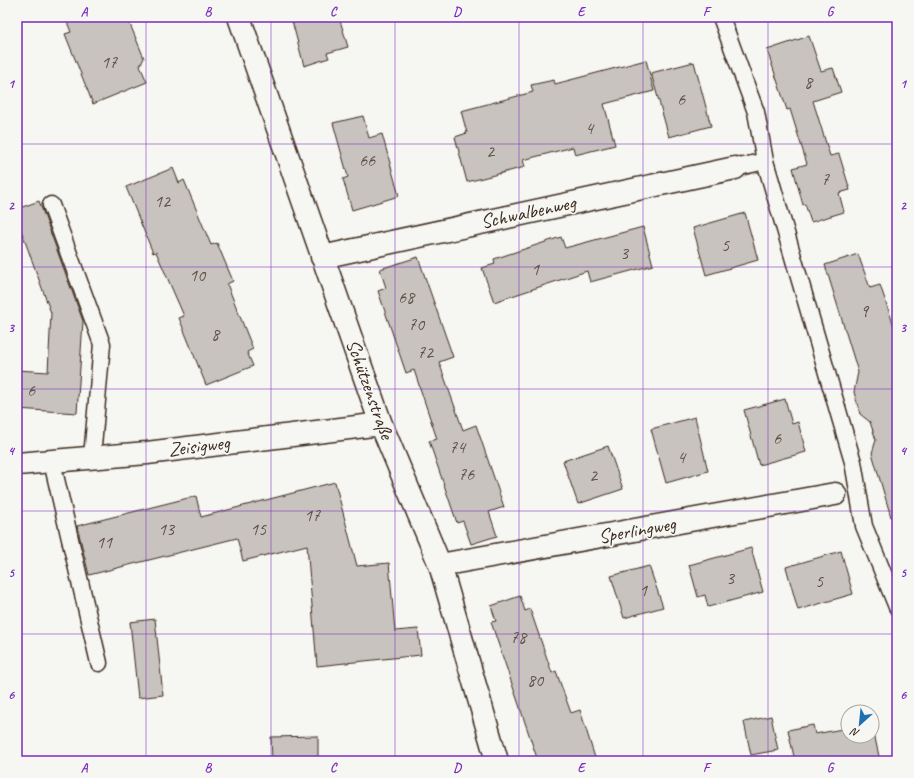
<svg xmlns="http://www.w3.org/2000/svg" width="914" height="778" viewBox="0 0 914 778" font-family="Caveat,sans-serif">
<rect width="100%" height="100%" fill="#f6f6f2"/>
<filter id="ink" filterUnits="userSpaceOnUse"><feTurbulence type="fractalNoise" baseFrequency=".025" numOctaves="2"/><feDisplacementMap in="SourceGraphic" scale="8" xChannelSelector="R" yChannelSelector="G"/><feConvolveMatrix kernelMatrix="1 2 1 2 8 2 1 2 1" color-interpolation-filters="sRGB"/></filter>
<g filter="url(#ink)">
<path fill="#c8c3be" stroke="#3b2a1e" d="M65 17H127L144 58 140 66 147 82 93 104 65 34 71 32Z
M291 17H339L348 47 327 53 329 58 304 66Z
M809 36 821 71 833 68 841 92 813 101 830 156 839 154 850 190 839 193 844 212 811 222 805 204 803 205 793 168 807 164 790 109 787 110 767 50Z
M646 60 654 91 604 104 615 145 575 155 573 147 523 160 525 167 467 182 455 137 467 133 461 111 533 92 531 85 554 80 555 84Z
M694 62 711 126 669 137 651 73Z
M363 116 369 138 382 134 399 196 352 210 343 179 348 177 333 123Z
M173 168 179 183 184 180 211 245 217 243 233 281 227 284 253 349 247 352 253 366 206 385 179 318 184 316 156 252 153 253 126 187Z
M39 201 83 321 77 413 17 409V370L48 372 51 313 17 219V209Z
M745 213 758 260 706 275 693 228Z
M643 227 653 265 590 282 587 271 494 302 482 268 495 264 494 259 561 237 565 248Z
M858 254 870 288 880 285 897 335V516L891 517 872 453 876 440 870 422 860 414 854 392 858 372 825 265Z
M418 257 453 357 439 362 463 430 476 425 504 507 489 512 497 536 471 544 463 521 457 523 429 441 437 439 414 370 406 373 378 291 386 288 380 269Z
M785 399 792 424 798 422 806 452 759 465 744 410Z
M695 417 708 471 666 483 651 429Z
M608 446 623 489 578 504 563 461Z
M335 482 357 566 389 563 395 631 418 629 421 655 317 666 307 545 243 561 237 538 89 575 77 526 196 496 201 517Z
M751 548 763 592 708 607 705 595 698 597 689 565Z
M841 551 853 594 798 610 786 567Z
M649 566 663 607 624 618 611 576Z
M520 596 525 611 530 609 552 673 556 671 571 713 580 710 596 761H538L491 622 496 621 491 606Z
M155 619 163 695 138 698 130 622Z
M771 716 778 750 751 755 744 722Z
M872 724 880 761H795L788 730 813 725 815 734 848 728V736H872Z
M318 736V761H272L271 737Z"/>
<g fill="none" stroke-linecap="round" stroke-linejoin="round">
<defs>
<path id="lane" d="M721 17 756 112 765 161 853 462 864 526 897 607
M735 168 765 161
M51 205 102 344 92 457
M52 462 99 663"/>
<path id="street" d="M239 17 381 424 440 565 497 761
M322 257 735 168
M17 464 147 453 381 424
M440 565 835 494"/>
</defs>
<use href="#lane" stroke="#3b2a1e" stroke-width="19"/>
<use href="#street" stroke="#3b2a1e" stroke-width="25"/>
<use href="#lane" stroke="#f6f6f2" stroke-width="16"/>
<use href="#street" stroke="#f6f6f2" stroke-width="22"/>
</g>
</g>
<path fill="none" stroke="#7b2cbf" stroke-width="1" stroke-opacity="0.55" d="M146 17V761M271 17V761M395 17V761M519 17V761M643 17V761M768 17V761M17 144H897M17 267H897M17 389H897M17 511H897M17 634H897"/>
<g text-anchor="middle" dominant-baseline="central" stroke-width="3.5" stroke-linejoin="round" paint-order="stroke">
<g font-size="18" fill="#5e5046">
<text x="109" y="62">17</text>
<text x="808" y="82">8</text>
<text x="681" y="99">6</text>
<text x="589" y="128">4</text>
<text x="490" y="151">2</text>
<text x="367" y="160">66</text>
<text x="825" y="179">7</text>
<text x="162" y="201">12</text>
<text x="725" y="245">5</text>
<text x="624" y="253">3</text>
<text x="535" y="269">1</text>
<text x="197" y="275">10</text>
<text x="406" y="297">68</text>
<text x="864" y="311">9</text>
<text x="416" y="324">70</text>
<text x="215" y="334">8</text>
<text x="425" y="352">72</text>
<text x="31" y="390">6</text>
<text x="777" y="438">6</text>
<text x="457" y="447">74</text>
<text x="681" y="457">4</text>
<text x="466" y="474">76</text>
<text x="593" y="475">2</text>
<text x="312" y="515">17</text>
<text x="166" y="529">13</text>
<text x="258" y="529">15</text>
<text x="104" y="542">11</text>
<text x="730" y="578">3</text>
<text x="819" y="581">5</text>
<text x="643" y="590">1</text>
<text x="518" y="637">78</text>
<text x="535" y="680">80</text>
</g>
<g font-size="20" fill="#3b2a1e" stroke="#f6f6f2">
<text transform="translate(528 212) rotate(-12)">Schwalbenweg</text>
<text transform="translate(370 389) rotate(70)">Schützenstraße</text>
<text transform="translate(199 446) rotate(-7)">Zeisigweg</text>
<text transform="translate(637 530) rotate(-10)">Sperlingweg</text>
</g>
</g>
<rect width="914" height="778" fill="none" stroke="#f6f6f2" stroke-width="44"/>
<g transform="translate(860 724) rotate(207)"><circle r="19" fill="#f6f6f2" stroke="#aba49d"/>
<path d="M0-3L7 15L0 10L-7 15Z" fill="#1f6fb2"/>
<text y="-6" font-size="11" font-weight="bold" text-anchor="middle" fill="#3b2a1e">N</text>
</g>
<rect x="22" y="22" width="870" height="734" fill="none" stroke="#7b2cbf" stroke-width="1.5"/>
<g font-size="13" text-anchor="middle" font-weight="bold" fill="#7b2cbf">
<text x="84" y="16">A</text>
<text x="208" y="16">B</text>
<text x="333" y="16">C</text>
<text x="457" y="16">D</text>
<text x="581" y="16">E</text>
<text x="706" y="16">F</text>
<text x="830" y="16">G</text>
<text x="11" y="88">1</text>
<text x="903" y="88">1</text>
<text x="11" y="210">2</text>
<text x="903" y="210">2</text>
<text x="11" y="332">3</text>
<text x="903" y="332">3</text>
<text x="11" y="455">4</text>
<text x="903" y="455">4</text>
<text x="11" y="577">5</text>
<text x="903" y="577">5</text>
<text x="11" y="699">6</text>
<text x="903" y="699">6</text>
<text x="84" y="772">A</text>
<text x="208" y="772">B</text>
<text x="333" y="772">C</text>
<text x="457" y="772">D</text>
<text x="581" y="772">E</text>
<text x="706" y="772">F</text>
<text x="830" y="772">G</text>
</g>
</svg>
